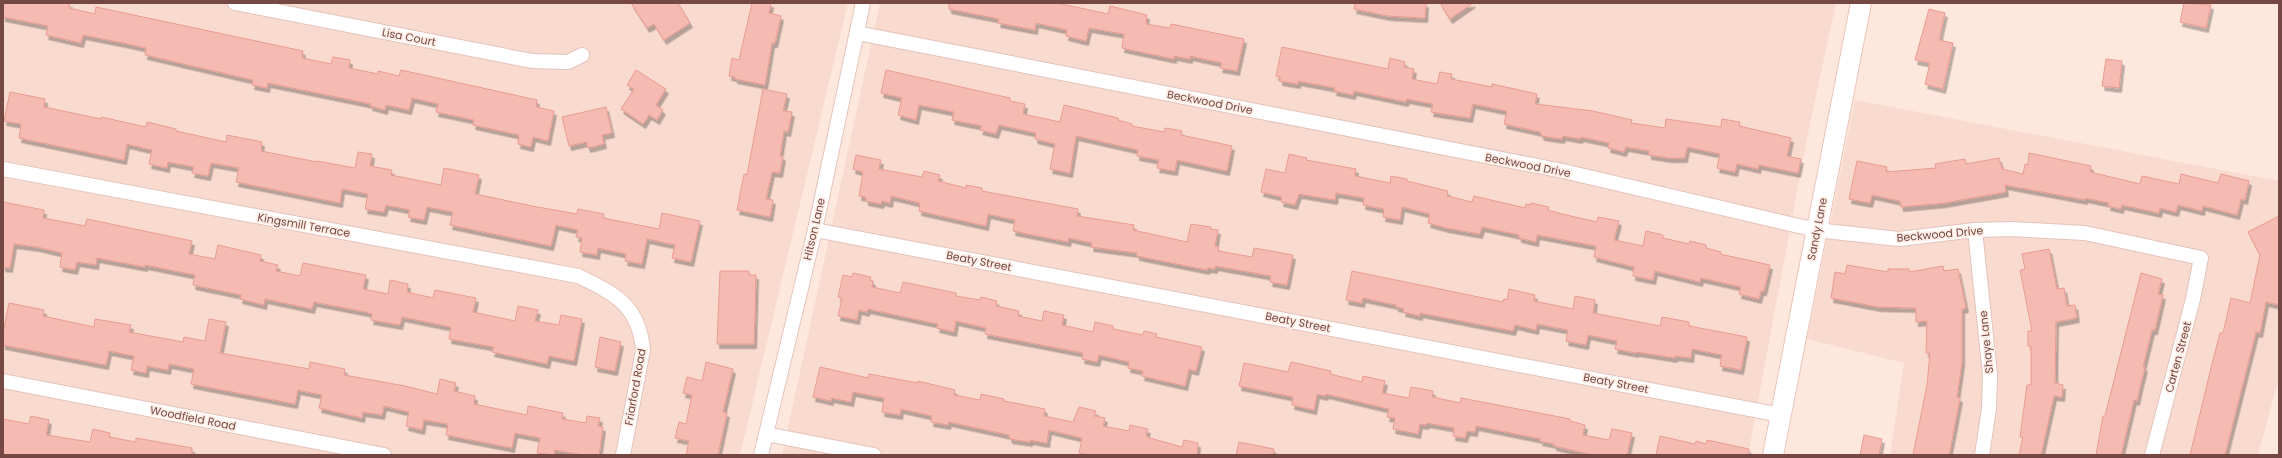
<svg xmlns="http://www.w3.org/2000/svg" width="2282" height="458" viewBox="0 0 2282 458" font-family="Poppins,sans-serif">
<defs>
<filter id="shadow"><feDropShadow dx="2.5" dy="4.5" stdDeviation="0" flood-color="#0004"/></filter>
</defs>
<rect width="100%" height="100%" fill="#fee8dd"/>
<path fill="#f8dace" d="M3 3H848L740 455H3Z
M880 3H1836L1808 133 1748 455H782Z
M1855 100 2279 181V377L2258 455H1890L1904 363 1807 339Z"/>
<path fill="#f5bbb3" stroke="#e99b92" filter="url(#shadow)" d="M3 3H70L69 8 95 14 96 7 303 51 302 58 331 64 333 57 350 60 349 68 378 74V71L399 76 401 70 537 100 536 107 554 111 548 141 533 137 531 147 518 144 519 135 473 125 474 120 436 112 438 104 412 98 409 110 386 105 385 110 370 106 371 104 268 83 267 88 252 85 253 80 145 55 146 48 128 44 83 35 81 43 46 35 48 26 3 17Z
M631 3H678L690 23 664 40 654 24 647 28Z
M752 3H771L769 13 781 16 775 43H772L765 85 735 79V77L729 76 732 58 739 60Z
M949 3H1057L1108 14 1110 6 1147 15 1146 24 1170 28 1171 24 1244 39 1237 71 1220 68 1222 63 1190 56V59L1174 56V59L1122 48 1124 34 1089 28 1086 41 1066 36 1067 30 1036 23 1035 30 998 23 999 19 949 9Z
M1355 3H1426L1425 18 1388 16 1354 9Z
M1440 3H1473L1450 19Z
M2184 3 2211 5 2206 28 2180 22Z
M1929 9 1945 13 1939 40 1953 43 1943 89 1925 84 1930 63 1915 60Z
M1282 47 1388 69 1390 58 1405 62 1404 67 1414 69 1412 79 1437 84 1440 72 1452 74 1451 79 1492 87V84L1537 94 1535 104 1593 111 1632 120 1631 123 1665 128 1666 119 1721 127 1722 119 1740 122 1739 126 1791 138 1787 156 1801 159 1798 173 1759 165 1758 169 1737 164 1735 172 1717 168 1720 154 1687 147 1685 158H1669L1649 155V151L1626 147 1624 152 1608 148 1609 143 1581 137 1580 139 1563 136 1562 139 1542 136 1540 132 1504 124 1507 111 1473 104 1470 118 1431 112 1433 104 1407 99 1406 102 1354 91 1353 95 1334 91 1335 88 1298 81V84L1280 81V77L1276 76Z
M2106 59 2122 61 2119 88 2102 86Z
M636 70 666 89 656 105 663 110 657 120 649 115 643 124 621 109 634 89 627 85Z
M886 70 1010 98V101L1025 104 1023 114 1060 122 1064 105 1118 118V120L1132 124V126L1164 132 1165 128 1182 131 1181 135 1232 146 1227 171 1177 160 1175 171 1157 168 1159 160 1137 156 1138 150 1076 136 1070 173 1050 169 1055 144 1035 139 1036 133 999 125 996 134 980 130 982 126 952 120 954 112 919 105 916 120 898 115 902 98 881 93Z
M763 89 787 94 783 111 792 112 788 132 784 131 780 156H783L780 173 772 172 766 199 773 200 770 217 737 210 744 174 747 175Z
M10 92 45 99 44 107 101 119V117L146 127 147 122 176 129V131L226 142 227 135 262 142 261 151 317 162V161L355 168 358 152 372 154 370 166 392 170 391 175 441 185 444 168 479 175 475 194 532 206 577 214 578 209 604 214 603 218 659 229 662 213 700 221 691 262 672 258 675 245 647 239 642 264 625 261 626 254 598 248 597 255 580 252 582 238 576 237 578 230 556 225 551 246 450 225 453 212 427 207 424 220 408 217 410 210 386 205 384 212 365 209 368 194 342 189 340 203 236 182 239 168 211 163 208 176 192 173 194 167 168 162 167 168 149 164 152 150 127 144 124 160 19 138 21 124 4 121Z
M606 107 612 133 602 135 604 144 588 148 586 142 569 146 562 117Z
M2029 153 2091 166 2090 172 2140 184 2142 176 2179 184 2181 174 2218 183 2221 174 2249 181 2245 200 2241 199 2237 215 2203 206 2202 211 2178 205 2176 212 2160 208 2159 213 2122 205 2121 209 2108 206 2109 203 2085 198V200L2005 185 2006 192 1944 203 1901 207 1900 201 1872 195 1870 203 1849 199 1857 161 1887 167 1886 172 1936 168 1935 164 1965 159 1966 164 1999 158 2002 169 2023 174 2025 164 2028 165Z
M1289 154 1307 158 1306 160 1356 169 1355 176 1390 183 1391 176 1407 179V181L1448 191 1447 196 1472 202 1474 196 1525 208 1526 204 1531 205V203L1549 207 1548 210 1562 214 1597 222 1598 217 1619 221 1614 240 1643 246 1646 231 1663 235V238L1689 244 1690 241 1706 245V248L1721 252 1720 254 1770 265 1764 291H1761L1759 299 1739 294 1741 287 1701 278 1700 282 1655 271 1653 280 1633 276 1634 267 1594 257 1596 246 1537 235 1536 242 1519 238V235L1482 227 1480 234 1446 228 1428 223 1430 214 1402 207 1400 220 1383 217 1384 209 1363 205 1364 198 1336 193 1335 200 1299 194 1295 205 1281 202 1282 197 1261 192 1266 169 1285 173Z
M856 155 881 160 879 169 922 177 924 171 940 175 938 181 966 188V185L982 188V191L1078 209 1077 216 1134 225 1133 230 1187 242 1191 224 1211 227V229L1218 230 1215 246 1219 247 1218 251 1252 257 1254 248 1293 255 1287 285 1270 282 1271 276 1249 272 1215 266V269L1208 268 1207 270 1137 256V253L1091 247 1092 243 1069 238 1068 242 1013 231 1015 220 988 214 986 226 919 211 920 203 891 196 890 203 882 201 881 204 866 201V197L859 196 863 172 853 169Z
M3 202 44 210 43 218 85 226 87 219 192 241 189 254 215 259 218 245 261 255 260 261 278 265 276 271 300 276 303 263 366 275 363 289 388 294 390 280 408 284 407 292 433 298 435 290 476 298 473 312 515 321 518 306 538 310 535 321 559 325 561 315 582 319 574 361 549 356 547 364 492 352 494 347 449 339 451 327 402 317 400 325 371 320 372 314 366 312 314 302 312 309 265 299 264 305 240 299 241 295 193 285 195 275 145 265V267L97 258 96 265 77 262 75 270 60 267 62 253 37 247 14 244 10 268 3 267Z
M2279 216V305L2266 302 2260 333 2256 332 2225 455H2190L2211 368 2220 333H2223L2231 298 2250 303 2260 255 2248 232Z
M2049 249 2057 289 2064 288 2067 306 2075 305 2077 318 2056 322 2055 383 2063 385 2062 397 2054 396 2041 455H2019L2023 437H2020L2027 385H2031V346H2028V331H2032L2020 270 2025 269 2022 254Z
M1847 265 1888 272V269H1909V272L1943 266 1944 271 1958 269 1966 308 1962 309V362L1957 397 1960 398 1949 455H1913L1927 385 1930 353H1926L1927 321 1916 322V308L1878 307 1831 298 1835 272 1845 274Z
M720 271H749V275H756L754 344H717Z
M1352 271 1503 302 1504 299 1507 300 1509 289 1535 295 1534 301 1573 309 1575 296 1595 300 1593 313 1660 326 1662 317 1689 322V326L1747 337 1741 370 1720 366 1722 355 1692 349 1691 358 1675 356V358L1637 352 1636 353 1615 349 1617 341 1588 335 1586 345 1566 341 1568 330 1537 324 1536 330 1515 325 1513 331 1420 313V316L1403 312 1404 309 1396 307V305L1363 298 1362 303 1346 300Z
M853 273 871 277 870 280 873 281 872 287 900 293 903 282 956 293V296L980 300 981 297 997 301 996 306 1019 311 1018 316 1042 321 1044 311 1064 315 1062 325 1093 332 1095 322 1113 326V329L1143 335 1144 331 1157 334 1156 337 1202 347 1196 371 1189 369 1185 386 1142 376 1143 371 1128 368 1129 362 1099 355 1097 362 1082 359 1083 353 985 334 986 328 956 321 954 332 937 328 938 324 868 309 867 312 859 310 857 320 838 316 842 298 838 297 843 275 852 277Z
M2141 273 2162 279 2158 294 2163 295 2155 330H2152L2143 367H2145L2140 387 2137 401 2134 400 2121 455H2096L2103 416H2105Z
M9 303 44 310 43 316 94 327 95 319 131 325 129 332 183 342 184 337 205 341 209 319 226 322 220 353 309 369 310 362 345 369 344 375 405 386 437 394 440 379 456 383 454 391 475 396 474 404 527 415 528 406 563 413 562 419 586 423 587 416 600 418 598 426 603 427 599 455H583L555 450 554 455 537 453 540 438 515 433 512 448 446 435 448 424 424 420 422 430 406 426 409 412 384 406 382 415 363 412 362 418 345 414 319 408 322 395 298 390 295 404 191 384 194 369 169 364 168 370 147 366 146 373 131 370 134 356 109 351 106 365 3 345V333Z
M600 337 621 342 615 371 595 367Z
M706 362 733 369 723 412 727 413 718 455H686L689 441 675 438 679 422 686 424 692 395 683 393 687 377 702 381Z
M1291 362 1331 371 1330 374 1362 382 1363 376 1385 381 1382 393 1409 398 1411 387 1433 391 1432 397 1460 403 1461 398 1570 419V421L1585 425 1583 435 1609 440 1612 429 1632 433 1627 455H1593L1554 446V444L1540 441 1541 439 1476 426 1475 432 1467 431 1465 438 1453 436 1454 428 1427 423 1426 425 1420 424 1418 434 1393 429 1395 418 1387 417 1389 409 1326 394 1325 396 1317 394 1314 410 1292 405 1293 397 1239 386 1244 363 1288 372Z
M820 367 868 378 869 374 918 383V381L955 390 954 395 980 400 981 394 1004 399V401L1045 409 1044 416 1073 422 1079 407 1096 411 1094 416 1105 418 1103 426 1129 431 1130 425 1148 429 1146 436 1150 438 1182 447 1184 440 1198 443 1197 455H1088L1079 453 1082 438 1049 430 1047 443 1030 440V442L1010 439 1009 435 949 422 948 425 931 422 932 416 901 409 900 415 882 412 884 398 853 392 851 402 831 398V401L813 397Z
M31 416 49 420 46 435 90 442 93 429 110 433 109 437 136 442V438L192 448V455H3V419L29 424Z
M1864 435 1882 439 1879 455H1860Z
M1660 436 1695 444 1696 441 1706 444 1707 440 1749 449V455H1656Z
M1239 442 1274 449 1273 455H1236Z"/>
<g fill="none" stroke-linecap="round" stroke-linejoin="round">
<defs>
<path id="street" d="M235 3 532 61 568 62 582 55
M857 33 1563 171 1816 230 1899 239 1975 230 2011 229 2085 233 2201 258 2193 299 2152 455
M3 169 578 276C615 294 639 305 643 350L623 455
M815 230 1780 415
M1975 230 1990 375 1989 409 1982 455
M3 381 384 455
M766 434 874 455
M761 455 815 230 863 3"/>
<path id="secondary" d="M1773 455 1861 3"/>
</defs>
<use href="#street" stroke="#e4c3bc" stroke-width="16"/>
<use href="#secondary" stroke="#eac2b8" stroke-width="22"/>
<use href="#street" stroke="#fff" stroke-width="14"/>
<use href="#secondary" stroke="#fff" stroke-width="20"/>
</g>
<g text-anchor="middle" dominant-baseline="central" stroke-width="3.5" stroke-linejoin="round" paint-order="stroke">
<g font-size="11" fill="#754844" stroke="#ffeee5">
<text transform="translate(409 37) rotate(11)">Lisa Court</text>
<text transform="translate(1210 102) rotate(11)">Beckwood Drive</text>
<text transform="translate(1528 165) rotate(11)">Beckwood Drive</text>
<text transform="translate(304 225) rotate(10)">Kingsmill Terrace</text>
<text transform="translate(814 229) rotate(-77)">Hitson Lane</text>
<text transform="translate(1817 229) rotate(-79)">Sandy Lane</text>
<text transform="translate(1940 234) rotate(-5)">Beckwood Drive</text>
<text transform="translate(979 261) rotate(11)">Beaty Street</text>
<text transform="translate(1298 322) rotate(11)">Beaty Street</text>
<text transform="translate(1986 342) rotate(-96)">Shaye Lane</text>
<text transform="translate(2178 357) rotate(-75)">Carten Street</text>
<text transform="translate(1616 383) rotate(11)">Beaty Street</text>
<text transform="translate(635 387) rotate(-80)">Friarford Road</text>
<text transform="translate(193 418) rotate(11)">Woodfield Road</text>
</g>
</g>
<rect width="2282" height="458" fill="none" stroke="#754844" stroke-width="8"/>
</svg>
